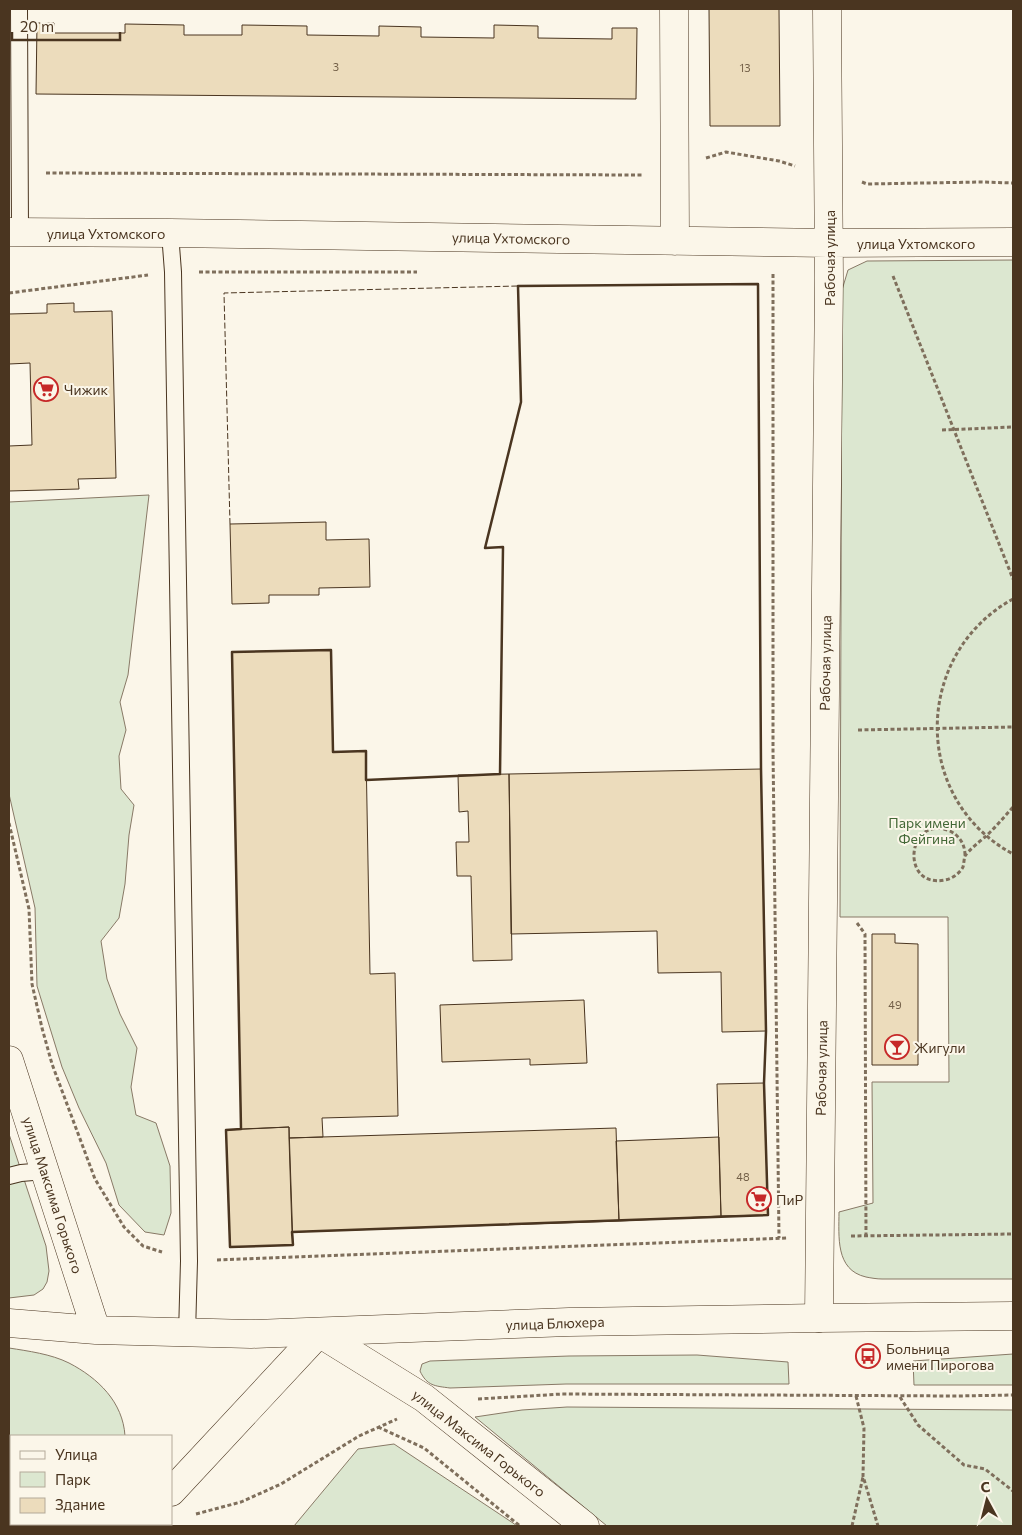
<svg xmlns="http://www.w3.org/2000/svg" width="1022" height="1535" viewBox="0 0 1022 1535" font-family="Commissioner,sans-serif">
<rect width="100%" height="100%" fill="#fbf6e9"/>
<path fill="#dce7d0" stroke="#887966" d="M1013 260V1279H882C877 1279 871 1278 866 1277 835 1270 839 1236 839 1212L873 1203 872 1082H949L948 917H840L842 290 848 270 867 261Z
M149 495 128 675 120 702 126 730 119 756 121 789 134 805 129 835 125 884 119 918 101 941 107 979 120 1014 137 1048 131 1087 136 1115 156 1123 170 1166 171 1213 164 1235 145 1232 119 1205 106 1163 79 1108 62 1067 37 986 35 908 9 794V502Z
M9 1134 46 1246 49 1271 47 1282 43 1289 34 1295 9 1298Z
M9 1348C28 1351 51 1354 69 1363 98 1378 123 1402 125 1436H11V1524H103L102 1526H9Z
M1013 1354V1385H914L913 1361Z
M697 1355 788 1362 789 1384H566L450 1388C435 1386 427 1386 420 1371L422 1364 430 1361 569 1356Z
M567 1407 1013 1410V1526H607L475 1417 522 1410Z
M394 1444 513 1523 517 1526H294L358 1449Z"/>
<path fill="#ecdcbc" stroke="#4a3520" d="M709 9H779L780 126H710Z
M37 23H54V33H125V24L184 25V35H242V25L307 26V35L379 36V26L421 27V37L494 38V25L538 26V38L612 39V28H637L636 99 36 94Z
M74 303V312L112 311 116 478 78 479 79 489 9 491V446L32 445 30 363 9 364V314L47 313V304Z
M326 522V540L369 539 370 587 319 588V595H269V603L232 604 230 524Z
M331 650 333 752 366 751 370 974 395 973 398 1116 322 1118 323 1137 289 1138V1127L241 1129 232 652Z
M761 769 766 1031 722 1032 721 972 658 973 657 931 511 934 509 774Z
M509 774 512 960 473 961 471 876H457L456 842H469L468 811 459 812 458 775Z
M872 934H895V943L918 944V1065H872Z
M584 1000 587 1063 530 1065V1059L442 1062 440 1005Z
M764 1083 768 1215 721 1216 717 1084Z
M289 1127 293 1245 230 1247 226 1130Z
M616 1128 619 1221 292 1232 289 1138Z
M719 1137 721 1216 619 1221 616 1141Z"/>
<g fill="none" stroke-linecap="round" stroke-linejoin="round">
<defs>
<path id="service" d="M19 9 20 232
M170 233 173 272 189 1261 187 1334
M9 1176 21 1173 45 1171"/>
<path id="minor" d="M674 9 675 241
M9 232 170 233 828 243 1013 242
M819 1318 829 278 827 9
M171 1492 319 1333 424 1398 585 1526
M139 1526 141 1524"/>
<path id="tertiary" d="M9 1060 96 1330
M9 1323 96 1330 251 1334 569 1322 819 1318 1013 1316"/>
</defs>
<use href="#service" stroke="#4a3520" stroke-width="18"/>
<use href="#minor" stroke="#4a3520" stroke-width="29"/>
<use href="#tertiary" stroke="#4a3520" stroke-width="29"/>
<path stroke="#7f6f5c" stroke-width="3" stroke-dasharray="4 2.5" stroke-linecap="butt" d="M706 158 726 152 779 161 795 166
M46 173 642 175
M862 182 867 184 982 182 1013 183
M199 272H417
M773 274V750L779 1238
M893 276 1013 579
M9 293 148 275
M942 430 1013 427
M1013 599C913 654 911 799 1013 854
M858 730 1013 727
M9 823 29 909 32 984 42 1028 52 1064 95 1179 124 1227 143 1246 162 1252
M965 855C965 845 960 836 950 831 907 813 899 889 945 880 952 879 960 873 963 867 964 863 964 859 965 856 968 851 980 841 985 837 995 828 1004 817 1013 807
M857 923 865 934 866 1236
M851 1236 1013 1234
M217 1260 787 1238
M856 1396 864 1428 863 1476 878 1526
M900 1397 918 1425 964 1465 985 1469 1013 1491
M478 1399 562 1394 956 1396 1013 1395
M378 1427 424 1448 520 1526
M196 1514 241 1502 281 1484 359 1436 397 1419
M852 1526 863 1477"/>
<use href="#service" stroke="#fbf6e9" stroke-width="16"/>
<use href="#minor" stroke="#fbf6e9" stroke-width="28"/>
<use href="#tertiary" stroke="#fbf6e9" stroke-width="28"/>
<path stroke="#4a3520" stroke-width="1" stroke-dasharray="6 2.5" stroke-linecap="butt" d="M230 524 224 293 518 286"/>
<path stroke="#4a3520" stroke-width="2.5" d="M758 284 761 769 766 1031 764 1083 768 1215 292 1232 293 1245 230 1247 226 1130 241 1129 232 652 331 650 333 752 366 751V780L500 774 503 547 485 548 521 402 518 286Z"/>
</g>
<defs>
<symbol id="supermarket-ring" viewBox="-11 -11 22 22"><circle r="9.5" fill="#fbf6e9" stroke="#c62828" stroke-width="1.5"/><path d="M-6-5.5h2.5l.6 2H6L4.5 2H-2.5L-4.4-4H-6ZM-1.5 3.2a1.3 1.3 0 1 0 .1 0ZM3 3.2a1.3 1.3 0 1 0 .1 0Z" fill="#c62828"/></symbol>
<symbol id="bar-ring" viewBox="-11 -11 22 22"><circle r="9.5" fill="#fbf6e9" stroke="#c62828" stroke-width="1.5"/><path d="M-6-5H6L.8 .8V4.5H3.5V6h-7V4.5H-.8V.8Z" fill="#c62828"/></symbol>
<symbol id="bus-ring" viewBox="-11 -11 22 22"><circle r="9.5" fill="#fbf6e9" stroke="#c62828" stroke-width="1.5"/><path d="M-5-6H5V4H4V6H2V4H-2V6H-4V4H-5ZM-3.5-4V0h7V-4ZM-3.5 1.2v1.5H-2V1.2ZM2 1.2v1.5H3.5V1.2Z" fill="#c62828"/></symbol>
</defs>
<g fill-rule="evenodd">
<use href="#supermarket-ring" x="32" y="375" width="28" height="28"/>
<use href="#bar-ring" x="883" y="1033" width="28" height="28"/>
<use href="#supermarket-ring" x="745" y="1185" width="28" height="28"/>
<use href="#bus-ring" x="854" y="1342" width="28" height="28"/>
</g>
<g text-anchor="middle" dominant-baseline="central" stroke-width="4" stroke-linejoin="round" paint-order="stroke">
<g font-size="11" fill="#725f47">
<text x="336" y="66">3</text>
<text x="745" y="67">13</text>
<text x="895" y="1004">49</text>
<text x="743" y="1176">48</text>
</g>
<g font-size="14" fill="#4a3520" stroke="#fbf6e9">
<text x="106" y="233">улица Ухтомского</text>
<text transform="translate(511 238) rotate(1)">улица Ухтомского</text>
<text x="916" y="243">улица Ухтомского</text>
<text transform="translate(829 258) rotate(-90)">Рабочая улица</text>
<text transform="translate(825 663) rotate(-89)">Рабочая улица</text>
<text transform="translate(821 1068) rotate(-89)">Рабочая улица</text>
<text transform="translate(53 1195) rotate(72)">улица Максима Горького</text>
<text transform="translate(555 1323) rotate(-2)">улица Блюхера</text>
<text transform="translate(479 1443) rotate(38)">улица Максима Горького</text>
</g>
<g font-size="14" fill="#4a3520" stroke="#fbf6e9" text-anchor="start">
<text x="64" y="389">Чижик</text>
<text x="914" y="1047">Жигули</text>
<text x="776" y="1199">ПиР</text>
<text x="886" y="1348">Больница<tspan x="886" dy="16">имени Пирогова</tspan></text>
</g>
<g font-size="14" fill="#436837" stroke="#fbf6e9">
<text x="927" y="822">Парк имени<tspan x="927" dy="16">Фейгина</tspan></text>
</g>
</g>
<rect width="1022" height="1535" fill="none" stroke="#4a3520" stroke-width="20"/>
<rect x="10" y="1435" width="162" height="90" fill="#fbf6e9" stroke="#b4a999"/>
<rect x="20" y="1451" width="25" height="8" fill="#fbf6e9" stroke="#b4a999"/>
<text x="55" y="1460" font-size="15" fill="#4a3520">Улица</text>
<rect x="20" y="1472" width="25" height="15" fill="#dce7d0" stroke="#b4a999"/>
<text x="55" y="1485" font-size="15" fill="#4a3520">Парк</text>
<rect x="20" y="1498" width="25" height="15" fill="#ecdcbc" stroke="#b4a999"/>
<text x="55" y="1510" font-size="15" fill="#4a3520">Здание</text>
<g transform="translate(987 1500) rotate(353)" stroke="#fbf6e9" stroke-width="4" paint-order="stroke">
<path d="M0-4L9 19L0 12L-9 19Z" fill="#4a3520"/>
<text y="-8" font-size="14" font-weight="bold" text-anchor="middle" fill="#4a3520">С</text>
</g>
<path d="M12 32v8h108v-8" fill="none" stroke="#4a3520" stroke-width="2.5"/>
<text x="20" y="32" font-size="15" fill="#4a3520" stroke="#fbf6e9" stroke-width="4" paint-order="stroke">20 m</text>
</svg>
